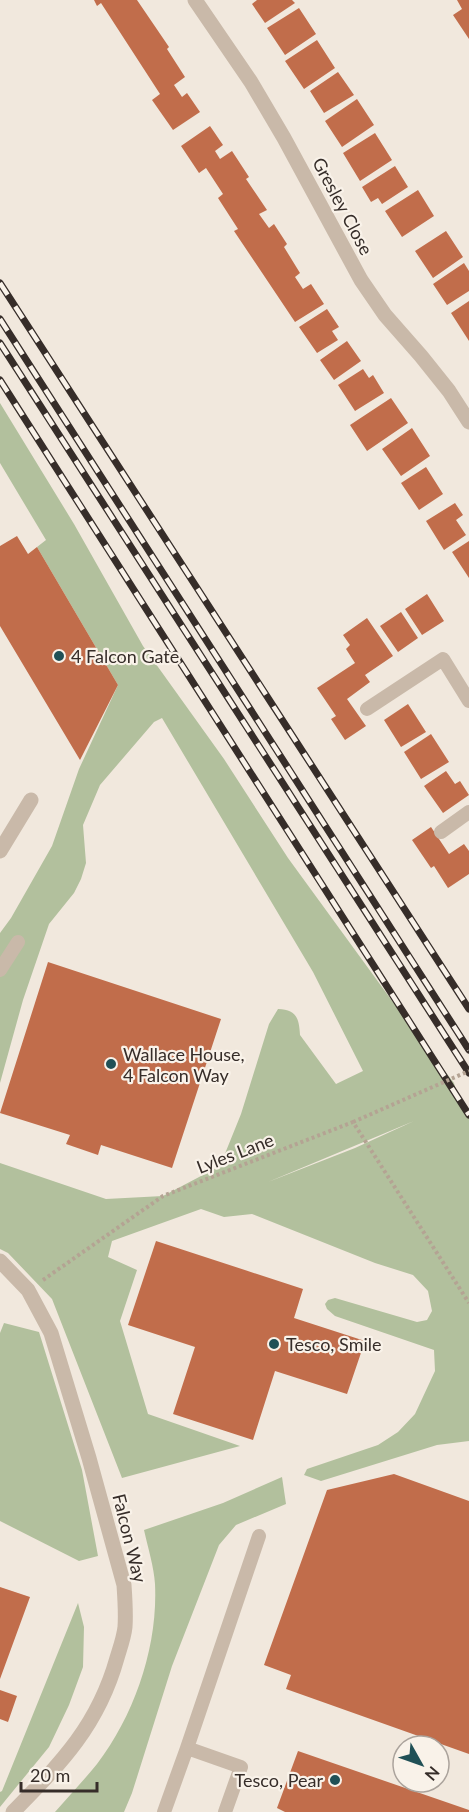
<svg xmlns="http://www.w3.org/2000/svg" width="469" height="1812" viewBox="0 0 469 1812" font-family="Lato,sans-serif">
<rect width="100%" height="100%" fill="#f1e8dd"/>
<path fill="#b2c09d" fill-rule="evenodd" d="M0 403 74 524 143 646 224 759 288 858 414 1031 454 1083 459 1102 469 1118V1441L437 1445 321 1481 304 1475 307 1469 378 1445 398 1432 415 1414 435 1371 434 1350 335 1316 327 1309 325 1304 328 1300 335 1298 417 1322 427 1320 432 1311 428 1291 413 1275 375 1263 252 1214 224 1217 201 1209 112 1241 108 1257 137 1270 120 1321 148 1414 240 1446 122 1478 52 1299 8 1253 0 1249V1163L106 1199 163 1196 220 1166 241 1114 269 1024 278 1009C296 1010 299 1017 300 1035L336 1084 363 1071 313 972 162 718 154 722 100 785 83 825 86 863 81 879 74 893 49 924 23 1000 0 1083V933L11 918 52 846 79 769 118 685 37 547 46 540 0 463ZM414 1121 355 1148 268 1182Z
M4 1323 39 1332 82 1470 98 1556 79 1561 0 1521V1333Z
M282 1477 286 1504 236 1525 219 1545 172 1666 132 1793 124 1812H55C69 1796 84 1780 97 1764 135 1714 158 1646 155 1584 154 1567 148 1548 144 1530L223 1503Z
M78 1603 84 1627 83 1667 69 1705 49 1747 0 1807V1792L2 1791Z"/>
<path fill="#c16d4b" d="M94 0H137L169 47 167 49 185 77 174 85 182 97 187 93 200 112 173 130 152 100 160 94 101 3 97 6Z
M257 0H292L295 3 265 23 252 4Z
M457 0H469V39L453 15 462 9Z
M299 8 316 34 285 55 267 28Z
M317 40 335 68 304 89 285 61Z
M338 72 354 95 324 113 310 91Z
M357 99 374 125 342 147 325 121Z
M210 126 223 145 215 151 220 159 232 151 249 177 246 179 267 210 259 214 269 228 274 224 287 244 284 247 300 273 295 277 303 289 311 284 324 304 295 322 234 231 238 229 218 198 223 194 206 168 199 173 181 146Z
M375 133 392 160 360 181 343 153Z
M395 166 408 187 382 204 378 198 371 202 362 187Z
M418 190 434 216 402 237 385 211Z
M446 231 463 257 433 278 415 251Z
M464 263 469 271V291L447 305 433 284Z
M469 301V341L451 313Z
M327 309 339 327 332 331 338 340 317 353 299 327Z
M347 341 361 361 334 380 320 360Z
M363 369 369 378 373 375 384 393 355 411 338 385Z
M391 398 408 423 367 451 350 425Z
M412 428 430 456 401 476 382 449Z
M426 467 443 494 419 510 401 483Z
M455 503 463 515 456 520 466 535 444 550 426 521Z
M17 536 28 554 37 547 118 685 80 760 0 626V546Z
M469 541V578L452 552Z
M427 594 444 621 422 635 405 609Z
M401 612 418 638 398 652 380 626Z
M367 618 393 656 365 675 370 682 347 699 366 726 345 740 331 719 336 716 317 688 355 663 346 649 350 645 343 635Z
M408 704 426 732 401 747 384 720Z
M431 734 449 762 421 779 404 752Z
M446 771 455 784 460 781 469 795 443 813 424 786Z
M431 827 449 854 464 844 469 851V874L448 888 434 866 431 868 412 840Z
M48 962 221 1019 172 1168 101 1145 98 1155 66 1144 70 1135 0 1113Z
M156 1241 303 1289 294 1318 365 1341 347 1394 275 1371 253 1440 173 1414 195 1347 128 1325Z
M394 1474 469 1501V1754L286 1689 291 1675 264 1665 327 1490Z
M0 1587 30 1597 0 1679Z
M0 1690 17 1696 8 1722 0 1719Z
M298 1751 469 1810V1812H285L277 1808Z"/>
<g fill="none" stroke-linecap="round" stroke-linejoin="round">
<path stroke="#b4a393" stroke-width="4" stroke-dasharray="3 3" stroke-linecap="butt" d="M43 1280 163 1196 353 1122 469 1303"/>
<path stroke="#c9b9a9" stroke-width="14" d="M367 709 443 659 469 701
M441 832 469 812
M0 970 18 942
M187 1748 259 1536
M164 1812 187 1748 241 1767 225 1812"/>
<path stroke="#c9b9a9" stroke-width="15" d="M195 0 251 82 284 138 361 280 385 315 421 356 449 391 469 422
M0 851 31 800
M0 1261 28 1290 51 1333 89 1458 124 1585C125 1599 126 1613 125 1627 124 1637 120 1648 117 1658 98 1726 61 1763 13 1812"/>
<defs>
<path id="rail" d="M0 283 469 1009
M0 319 469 1050
M0 343 469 1073
M0 380 469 1115"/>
</defs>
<use href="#rail" stroke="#362d29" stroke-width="7"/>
<use href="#rail" stroke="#f9f2e9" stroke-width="4.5" stroke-dasharray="14" stroke-linecap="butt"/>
<path stroke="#b4a393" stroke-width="4" stroke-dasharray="3 3" stroke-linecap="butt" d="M353 1122 469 1071"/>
</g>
<g fill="#205056" stroke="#f9f2e9" stroke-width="2">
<circle cx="59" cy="656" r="6"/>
<circle cx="111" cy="1064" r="6"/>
<circle cx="274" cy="1344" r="6"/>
<circle cx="335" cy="1780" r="6"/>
</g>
<g text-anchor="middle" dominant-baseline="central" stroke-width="4.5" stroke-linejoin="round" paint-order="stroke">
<g font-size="18" fill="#362d29" stroke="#f9f2e9">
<text transform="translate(343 206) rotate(62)">Gresley Close</text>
<text transform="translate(235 1153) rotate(-21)">Lyles Lane</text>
<text transform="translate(130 1538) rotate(76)">Falcon Way</text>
</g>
<g font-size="18" fill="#362d29" stroke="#f9f2e9" text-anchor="start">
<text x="71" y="656">4 Falcon Gate</text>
<text x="123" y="1054">Wallace House,<tspan x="123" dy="21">4 Falcon Way</tspan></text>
<text x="286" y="1344">Tesco, Smile</text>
<text x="323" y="1780" text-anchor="end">Tesco, Pear</text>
</g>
</g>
<g transform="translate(421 1764) rotate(130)"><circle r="28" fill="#f9f2e9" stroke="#aba39c" stroke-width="1.5"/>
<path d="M0-4.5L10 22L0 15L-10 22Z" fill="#205056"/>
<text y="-9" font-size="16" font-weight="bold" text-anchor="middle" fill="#362d29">N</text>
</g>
<path d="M21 1782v9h76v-9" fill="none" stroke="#362d29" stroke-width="3"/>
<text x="30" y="1782" font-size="18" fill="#362d29" stroke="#f9f2e9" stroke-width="4.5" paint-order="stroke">20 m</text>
</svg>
